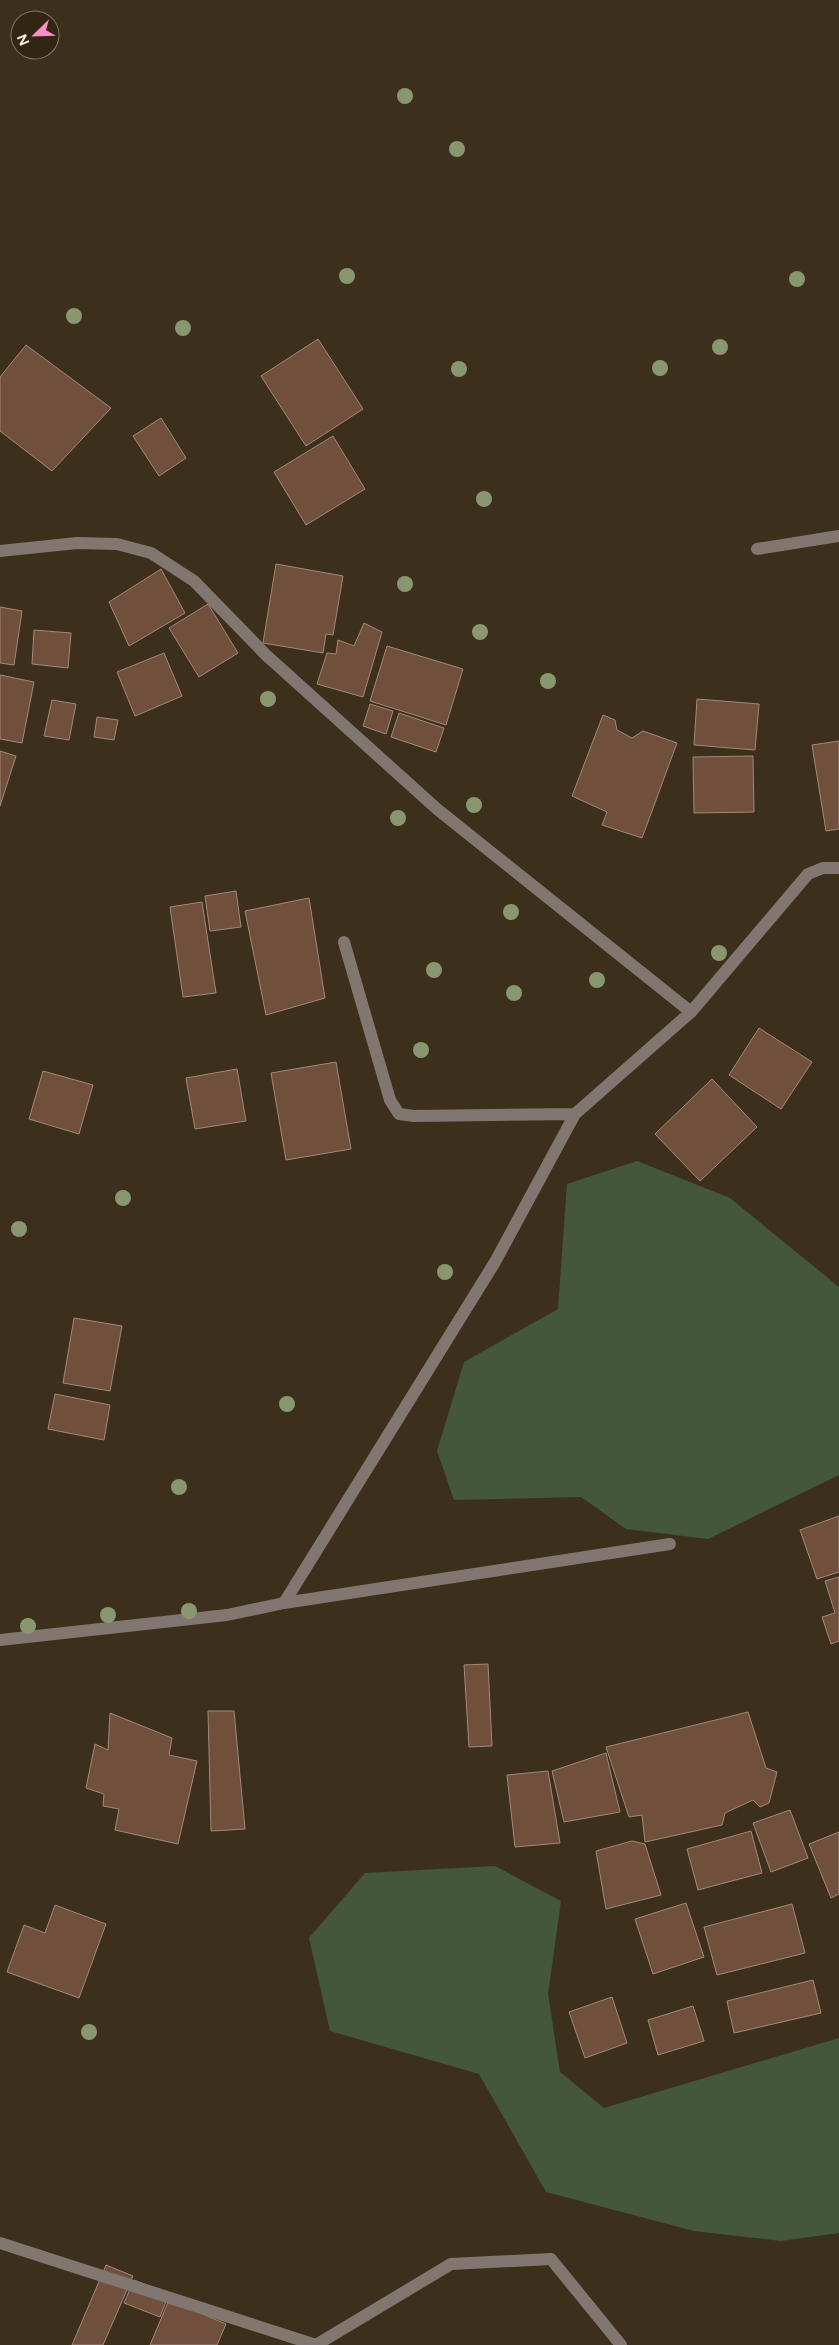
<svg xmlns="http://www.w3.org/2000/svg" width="839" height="2345" viewBox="0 0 839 2345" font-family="Figtree,sans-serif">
<rect width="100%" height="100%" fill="#3c301d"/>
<path fill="#44573a" d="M637 1161 730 1198 839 1287V1475L708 1539 626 1529 581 1497 454 1500 437 1451 464 1362 558 1309 567 1184Z
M495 1866 561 1901 548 1994 560 2072 604 2108 839 2038V2233L781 2241 694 2231 546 2192 479 2074 330 2031 309 1938 365 1873Z"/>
<path fill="#704f3d" stroke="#a1897b" d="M318 339 363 409 306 446 261 376Z
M26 345 111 408 52 471 0 431V377Z
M161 418 186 458 159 476 133 436Z
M333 436 365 489 306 525 274 472Z
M276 564 343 576 333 635 326 634 323 653 263 643Z
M161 569 185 613 129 646 109 602Z
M208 604 238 653 199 677 169 628Z
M0 607 22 611 14 665 0 663Z
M364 623 382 632 363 697 317 684 327 653 336 654 338 640 354 646Z
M34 630 71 633 68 668 32 664Z
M387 646 463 669 446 725 370 701Z
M164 653 182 696 135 716 117 672Z
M0 675 34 682 22 743 0 739Z
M697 699 759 704 755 750 694 745Z
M52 700 76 704 69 740 44 736Z
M370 704 393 711 386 734 363 726Z
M399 713 444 728 436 752 391 737Z
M603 715 615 720 617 730 632 738 643 731 677 743 642 838 602 825 607 812 572 796Z
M97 717 118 720 114 740 94 737Z
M839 741V829L826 831 812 745Z
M0 751 16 756 0 806Z
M753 756 754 812 694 813 693 757Z
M236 891 241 927 210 931 205 896Z
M309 898 325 998 266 1015 245 911Z
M202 902 216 993 183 997 170 907Z
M759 1028 812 1062 781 1109 729 1075Z
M336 1062 351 1149 286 1160 271 1073Z
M237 1069 246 1121 195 1129 186 1078Z
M43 1071 93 1085 79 1134 29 1119Z
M712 1079 757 1127 700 1181 655 1134Z
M74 1318 122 1326 110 1391 63 1383Z
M55 1394 110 1405 104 1440 48 1429Z
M839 1516V1572L817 1579 800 1530Z
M839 1577V1641L831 1644 822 1617 835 1613 825 1581Z
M488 1664 492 1746 469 1747 464 1665Z
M208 1711H234L245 1829 211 1831Z
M748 1712 766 1768 777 1772 769 1803 760 1807 753 1800 725 1813 722 1825 645 1842 642 1815 629 1817 606 1747Z
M110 1713 172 1738 169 1755 197 1761 178 1844 115 1830 119 1809 103 1806 104 1794 86 1788 95 1744 108 1750Z
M606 1753 620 1812 564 1822 552 1771Z
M548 1771 560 1843 515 1847 507 1775Z
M790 1810 808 1858 771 1872 753 1823Z
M751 1831 762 1873 698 1890 687 1849Z
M839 1832V1894L831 1898 809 1844Z
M632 1841 645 1844 661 1895 606 1909 596 1851Z
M686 1903 704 1957 653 1974 635 1919Z
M792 1904 805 1953 717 1975 704 1927Z
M55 1905 106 1924 79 1998 7 1972 24 1925 45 1933Z
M813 1980 821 2013 734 2033 727 2001Z
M612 1997 627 2043 585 2058 569 2012Z
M693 2006 704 2041 658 2055 648 2020Z
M106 2265 133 2276 103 2345H72Z
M134 2280 169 2294 160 2317 124 2303Z
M169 2300 226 2324 217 2345H150Z"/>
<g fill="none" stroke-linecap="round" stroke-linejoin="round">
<path stroke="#817770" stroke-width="12" d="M757 549 839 536
M0 551 77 543 117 544 151 553 194 581 266 655 437 809 691 1012 808 874 823 868H839
M344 942 390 1100 399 1114 414 1116 575 1114
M284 1603 670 1544
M0 1640 227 1615 284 1603 495 1262 575 1114 691 1012
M0 2243 316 2345 451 2264 551 2259 621 2345"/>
</g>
<g fill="#899771">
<circle cx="405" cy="96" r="8"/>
<circle cx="457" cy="149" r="8"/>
<circle cx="347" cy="276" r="8"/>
<circle cx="797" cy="279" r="8"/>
<circle cx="74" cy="316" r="8"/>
<circle cx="183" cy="328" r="8"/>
<circle cx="720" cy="347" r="8"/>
<circle cx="660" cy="368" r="8"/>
<circle cx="459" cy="369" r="8"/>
<circle cx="484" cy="499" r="8"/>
<circle cx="405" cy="584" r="8"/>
<circle cx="480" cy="632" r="8"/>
<circle cx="548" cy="681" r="8"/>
<circle cx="268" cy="699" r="8"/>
<circle cx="474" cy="805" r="8"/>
<circle cx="398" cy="818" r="8"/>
<circle cx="511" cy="912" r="8"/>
<circle cx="719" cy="953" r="8"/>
<circle cx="434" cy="970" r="8"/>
<circle cx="597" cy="980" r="8"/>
<circle cx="514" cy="993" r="8"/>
<circle cx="421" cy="1050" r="8"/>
<circle cx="123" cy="1198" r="8"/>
<circle cx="19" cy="1229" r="8"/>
<circle cx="445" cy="1272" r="8"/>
<circle cx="287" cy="1404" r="8"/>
<circle cx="179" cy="1487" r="8"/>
<circle cx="189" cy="1611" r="8"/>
<circle cx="108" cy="1615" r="8"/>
<circle cx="28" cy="1626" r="8"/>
<circle cx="89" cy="2032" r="8"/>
</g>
<g transform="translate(35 35) rotate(247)"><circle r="24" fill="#322613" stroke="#827767"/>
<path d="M0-4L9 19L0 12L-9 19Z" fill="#f98fc9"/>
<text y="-8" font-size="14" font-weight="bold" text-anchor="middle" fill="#f9f1e5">N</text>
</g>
</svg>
